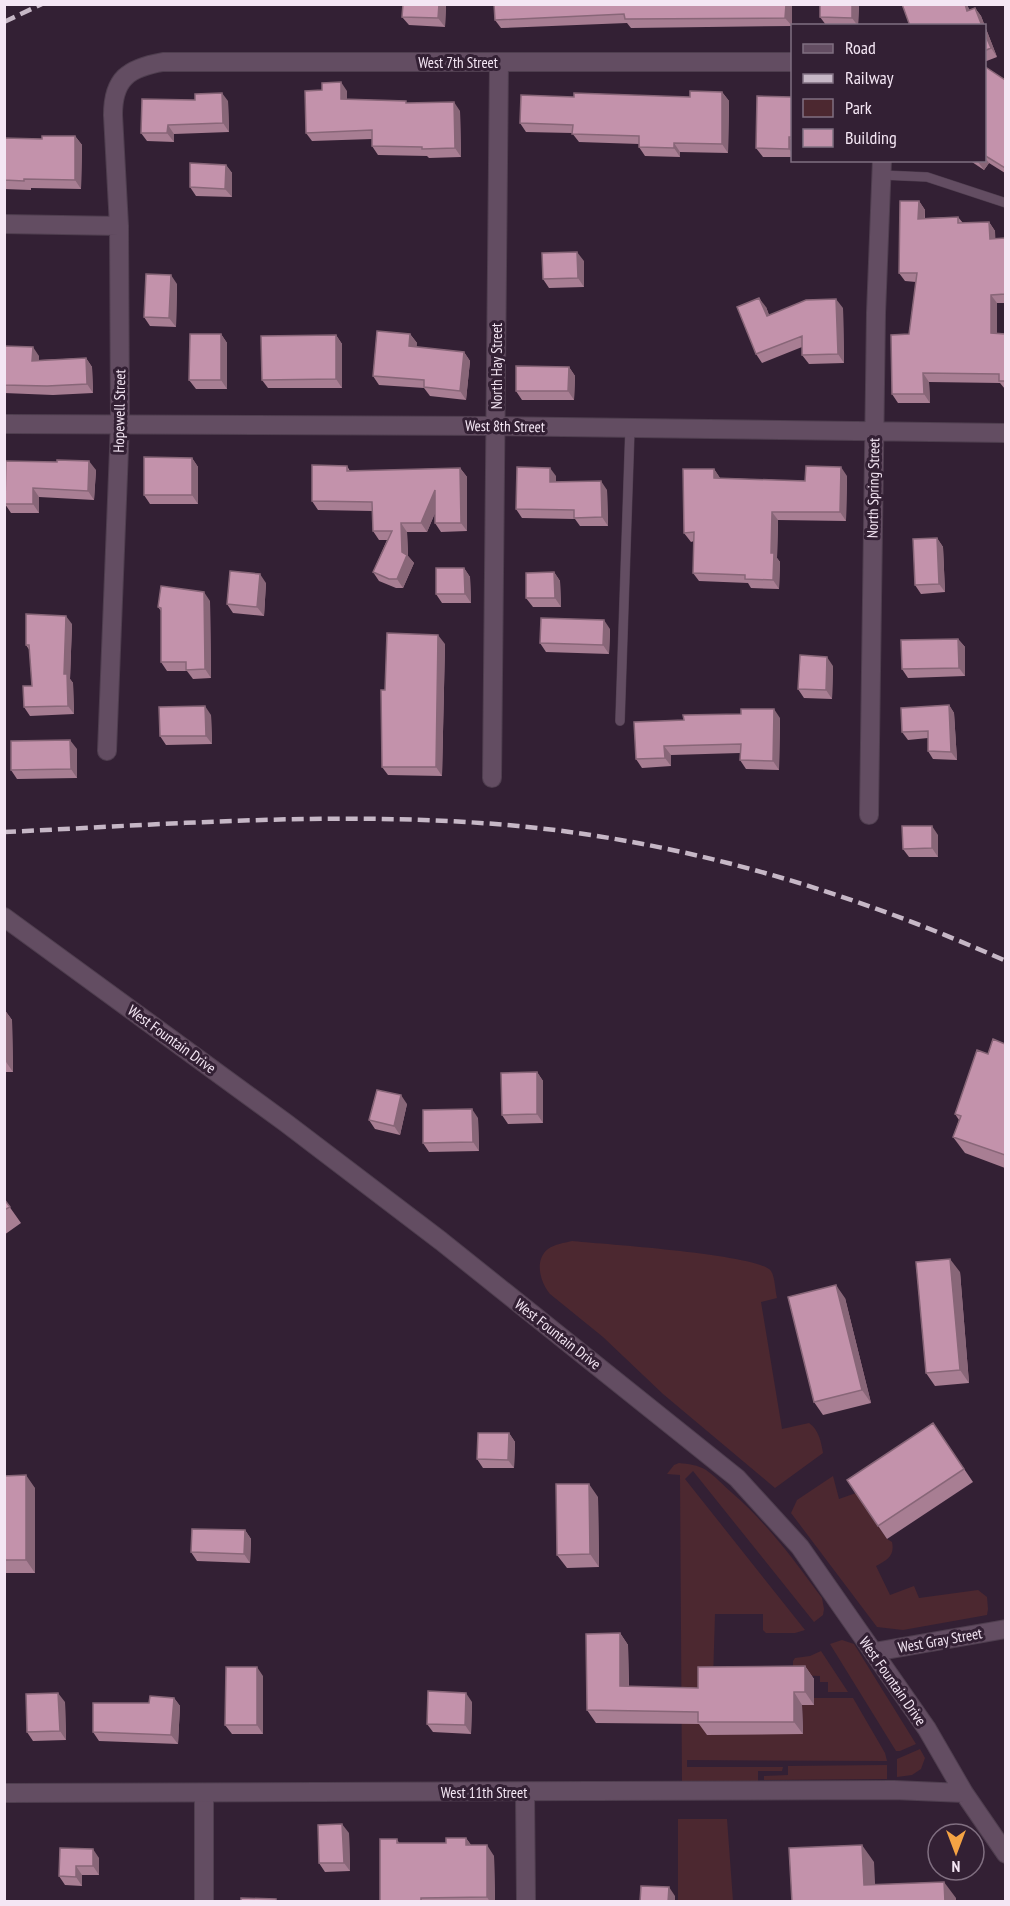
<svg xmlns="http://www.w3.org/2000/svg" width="1010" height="1906" viewBox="0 0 1010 1906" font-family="'PT Sans Narrow',sans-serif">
<rect width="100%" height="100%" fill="#332034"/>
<path fill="#4c2830" d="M572 1241C600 1244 759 1254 771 1271 775 1277 775 1290 777 1298L761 1302 782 1429 809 1423C819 1430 821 1442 823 1453L775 1488 663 1394 603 1337 550 1294C540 1282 534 1260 548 1249 555 1244 564 1243 572 1241Z
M679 1463C688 1464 698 1465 706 1470 715 1476 723 1485 731 1492 767 1523 794 1560 822 1598L824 1609 823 1615 814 1622 693 1471 685 1479 805 1630 795 1633H766L763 1630V1614H715L713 1680 803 1734 802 1705H814V1698H853L885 1753 887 1761 687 1760V1767H783L782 1771H758V1781L682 1782 680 1475 667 1474 674 1465Z
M833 1476 839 1499 856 1493 887 1539 892 1542C895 1556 887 1560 876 1566L890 1595 914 1586 919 1598 978 1590 987 1597 988 1609 987 1615 903 1630 877 1627 791 1513 797 1500Z
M842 1640 854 1644 916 1744 900 1751H896L830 1644Z
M821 1651 848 1692H828V1682H820V1676L793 1675V1661L795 1658 810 1656Z
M920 1749 925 1758 921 1769 912 1775 897 1777V1759Z
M887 1765V1779L764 1780V1776L788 1775V1766Z
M678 1819H727L733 1901H678Z"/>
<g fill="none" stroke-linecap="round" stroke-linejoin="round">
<defs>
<path id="service" d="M882 175 927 177 1006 203
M620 721 630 428"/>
<path id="minor" d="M4 224 119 226
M4 424 495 426 1006 433
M107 751 120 424 119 226 113 115C113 79 128 68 163 62H792
M492 778 499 62
M869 815 876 313 882 160
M874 1652 1006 1629
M525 1792 526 1902
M204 1793V1902"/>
<path id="tertiary" d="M4 917 286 1123 441 1241 737 1478 800 1547 927 1729 964 1793 1006 1854
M4 1793 894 1790 964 1793"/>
</defs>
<use href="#service" stroke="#4f3e4f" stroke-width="10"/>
<use href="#minor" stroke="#4f3e4f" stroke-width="20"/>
<use href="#tertiary" stroke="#4f3e4f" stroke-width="20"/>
<use href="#service" stroke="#634d62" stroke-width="9"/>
<use href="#minor" stroke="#634d62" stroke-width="18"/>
<use href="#tertiary" stroke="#634d62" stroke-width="18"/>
<path stroke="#c6b7c6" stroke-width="4.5" stroke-dasharray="12 6" stroke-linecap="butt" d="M4 22 42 4
M4 832C175 824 347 810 518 826 687 842 851 892 1006 961"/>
</g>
<path fill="#a87e93" d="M403 4H446L445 27 409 25 402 17Z
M494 4H792V26L631 28 627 23 501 28 495 20Z
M859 4 858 26 826 25 820 17Z
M902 4H967L969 10 975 8 981 16 997 57 984 62V26Z
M984 66 1005 80V173L989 163 984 170 969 160H984Z
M347 91V100L407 103 460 111 461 157 429 158 427 156 378 155 372 146V139L312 141 306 133Z
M722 92 729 101 728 153 680 152V157L645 156 639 147V144L579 142 572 133 526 132 520 123 574 97H690Z
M792 97V157H763L756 148Z
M228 101 229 132 174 134V142L147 141 141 133Z
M75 136 82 145 81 189 31 188V190L4 189V138L42 139Z
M226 165 232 173V197L196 196 190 187Z
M919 201 925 210V218L958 217 963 223 989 222 995 231V239L1005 238V303H997V334H1005V389L1000 383 929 382 930 403H898L892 394 909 334 916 282 905 281 899 273Z
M584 261V287L549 288 543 279Z
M177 284 176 327 150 326 144 317Z
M766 307 769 315 843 308 844 363 809 364 802 355V347L762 363 756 354Z
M221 334 227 343V389H196L189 380Z
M410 334 417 343 416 347 464 352 470 361 466 400 430 396 424 388 379 385 373 376Z
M336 335 342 344V388H268L262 380Z
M4 346 39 356V360L86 358 92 367 93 393 53 395 4 393Z
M569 367 575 376 574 400H522L516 391Z
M192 458 198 467V504H150L144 495Z
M57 462 96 470 94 500 39 497V513H11L5 504Z
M347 466 350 471 460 468 467 477V531L441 532 435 523V513L427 532H407L408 556 414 563 403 588H396L379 581 373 572 387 540H379L373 531 372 511 318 510 312 501Z
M714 469 720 478 805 481 847 476 846 521 778 520 777 558 780 562 779 589 751 588 748 583 699 581 693 573 694 541 691 542 684 533Z
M556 476V482L607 490 608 526H580L575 519 522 518 516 509Z
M937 538 943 547 945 592 921 594 915 585Z
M464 568 470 577 471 603H442L436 594Z
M554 572 560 581 561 607H533L526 598Z
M266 583 264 616 233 613 227 604Z
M210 601 211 678 193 679 187 671H167L161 662V611L158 607Z
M72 624 70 679 73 683 74 714 30 716 24 707 32 686 30 651 26 645Z
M610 629 609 654 546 652 540 643Z
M958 639 965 647V676L908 678 902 669Z
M445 644 442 776 388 775 382 767 385 690Z
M833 666 832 699 804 698 798 689Z
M949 705 954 713 957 760 933 759 928 751V738L908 740 902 732Z
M741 714 780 718 779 770 746 769 740 760V753L671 755V766L642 768 636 759 684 720Z
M211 715 212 744 166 745 160 736Z
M77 749V778L17 779 11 770Z
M938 835V857H909L903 849Z
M4 1009 12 1020 13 1072H4Z
M1005 1044V1168L965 1153 953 1137 959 1120 955 1114 988 1054Z
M537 1072 543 1081V1123L508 1124 502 1115Z
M407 1104 400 1135 375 1129 369 1120Z
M478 1118 479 1151 429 1152 423 1143Z
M4 1199 21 1223 4 1235Z
M960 1272 969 1383 935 1386 926 1373Z
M845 1298 871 1403 823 1415 814 1402Z
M933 1423 973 1482 887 1539 847 1480Z
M509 1433 515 1442 514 1468H483L477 1459Z
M4 1476 35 1488V1573H4Z
M598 1497 599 1567 567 1568 557 1555Z
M245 1530 251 1539 250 1563 197 1561 191 1552Z
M620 1633 628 1645 629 1687 698 1688 805 1666 814 1679V1705H802L803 1734 707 1735 699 1724 596 1723 587 1710Z
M263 1676V1734H232L225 1725Z
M174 1698 180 1706 178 1744 99 1741 93 1732 149 1703Z
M65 1702 66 1740 33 1741 27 1732Z
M472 1702 471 1734 433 1732 427 1724Z
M349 1833 350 1871 325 1872 319 1863Z
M466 1838 471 1845 494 1856 495 1902H380L397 1839 399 1843H446Z
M60 1848 99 1858V1875H82V1886L65 1885 59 1876Z"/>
<path fill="#886678" d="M439 4H446L445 27 438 18Z
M786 4H792V26L785 18Z
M852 4H859L858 26 852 18Z
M965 4H967L973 19 967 11Z
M975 8 981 16 997 57 991 48 984 32V26H982Z
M341 82 347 91V108L341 99Z
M722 92 729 101 728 153 722 144Z
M222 93 228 101 229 132 223 123Z
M454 102 460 111 461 157 455 148Z
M168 125 174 134V142L167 133Z
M75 136 82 145 81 189 75 180Z
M789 137 792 141V153L789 149Z
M674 143 680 152V157L674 148Z
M984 156 989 163 984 170 978 162V160H984Z
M226 165 232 173V197L225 189Z
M919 201 925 210 924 227 918 219Z
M989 222 995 231 996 248 990 239Z
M577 252 584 261V287L578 278Z
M171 275 177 284 176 327 169 318Z
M991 295 997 303V342L991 333Z
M759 298 766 307 773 325 767 316Z
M836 299 843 308 844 363 838 354Z
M221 334 227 343V389L221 380Z
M410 334 417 343 416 355 409 346Z
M336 335 342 344V388L336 379Z
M33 347 39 356V370L32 361Z
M464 352 470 361 466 400 460 391Z
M86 358 92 367 93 393 87 384Z
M569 367 575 376 574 400 568 391Z
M923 373 929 382 930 403 924 394Z
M192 458 198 467V504L192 495Z
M89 461 96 470 94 500 88 491Z
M841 467 847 476 846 521 840 512Z
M460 468 467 477V531L461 523Z
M550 468 556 476V491L550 482Z
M714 469 720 478V487L714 478Z
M601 481 607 490 608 526 602 517Z
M33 488 39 497V513L33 504Z
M435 490 441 499 427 532 421 523Z
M772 512 778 520 777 558 780 562 779 589 773 580 771 553Z
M401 523 407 532 408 556 414 563 403 588 397 579 402 552Z
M937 538 943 547 945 592 939 584Z
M464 568 470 577 471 603 465 594Z
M554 572 560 581 561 607 555 598Z
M260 574 266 583 264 616 257 607Z
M204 592 210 601 211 678 205 669Z
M66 616 72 624 70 679 73 683 74 714 68 706 64 674Z
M604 620 610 629 609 654 603 645Z
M438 635 445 644 442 776 436 767Z
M958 639 965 647V676L959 668Z
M827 657 833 666 832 699 826 690Z
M949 705 954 713 957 760 951 752Z
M205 706 211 715 212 744 206 736Z
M774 709 780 718 779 770 773 761Z
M70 740 77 749V778L71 769Z
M664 746 671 755V766L665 758Z
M932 826 938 835V857L932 848Z
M4 1009 12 1020 13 1072 4 1059Z
M537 1072 543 1081V1123L537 1114Z
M401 1095 407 1104 400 1135 394 1126Z
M472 1109 478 1118 479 1151 473 1142Z
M950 1259 960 1272 969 1383 960 1370Z
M836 1285 845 1298 871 1403 862 1390Z
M509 1433 515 1442 514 1468 508 1460Z
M26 1475 35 1488V1573L26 1560Z
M589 1484 598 1497 599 1567 590 1554Z
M245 1530 251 1539 250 1563 244 1554Z
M620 1633 628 1645 629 1699 620 1686Z
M805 1666 814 1679V1705L805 1692Z
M257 1667 263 1676V1734L257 1725Z
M794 1692 802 1705 803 1734 794 1722Z
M58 1693 65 1702 66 1740 60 1731Z
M466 1693 472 1702 471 1734 465 1725Z
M174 1698 180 1706 178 1744 171 1735Z
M342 1824 349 1833 350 1871 344 1863Z
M466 1838 474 1849 466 1845Z
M487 1845 494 1856 495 1902H490L487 1897Z
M862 1845 874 1862 876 1902 864 1885Z
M93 1849 99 1858V1875L93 1866Z
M76 1866 82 1875V1886L76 1877Z
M944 1882 956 1898V1902H945Z
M669 1887 675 1896V1902H668Z"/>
<path fill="#c392ab" stroke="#886678" stroke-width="1.5" d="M403 4H439L438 18 402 17Z
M494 4H786L785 18 625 19 624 14 495 20Z
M820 4H852V18L820 17Z
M902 4H965L967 11 975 8 982 26H910Z
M984 32 991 48 984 51Z
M984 66 1005 80V168L984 155Z
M341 82V99L406 101V103L454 102 455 148 422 149V147L372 146V130L306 133 305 91 322 90V83Z
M690 91 722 92V144L674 143V148L639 147V136L572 134 573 125 520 123 521 95 574 97V93L690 97Z
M222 93 223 123 168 125 167 133H141L142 99 195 100V94Z
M757 96 792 97V137H789V149L756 148Z
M42 136H75V180L24 179V181L4 180V138L42 139Z
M190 163 226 165 225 189 190 187Z
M900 201H919L918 219 958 217V223L989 222 990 239 1005 238V294L991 295V333L1005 334V381H999V374L923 373 924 394H892L891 335 909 334 917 273H899Z
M577 252 578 278 543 279 542 253Z
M146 274 171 275 169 318 144 317Z
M759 298 767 316 806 300 836 299 838 354 802 355V336L756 354 737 307Z
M377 331 410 334 409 346 464 352 460 391 424 387V380L373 376Z
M190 334H221V380H189Z
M336 335V379L262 380 261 336Z
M4 346 33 347 32 361 86 358 87 384 47 386 4 385Z
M516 366 569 367 568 391H516Z
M144 457 192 458V495H144Z
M57 460 89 461 88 491 33 488V504H5L6 461 57 462Z
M312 465 347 466V471L460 468 461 523H435V490L421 523H401L402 552 407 555 397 579H389L373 572 392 531H373L372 502 312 501Z
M806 466 841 467 840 512H772L771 553H774L773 580 745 579V575L693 573 694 532 684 533 683 469H714V478L805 481Z
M517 467 550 468V482L601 481 602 517 574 518V510L516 509Z
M937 538 939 584 915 585 913 539Z
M436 568H464L465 594H436Z
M230 571 260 574 257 607 227 604Z
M554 572 555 598H526V573Z
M161 586 204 592 205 669 186 670V662H161V608L158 607Z
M26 614 66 616 64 674H67L68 706 24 707 23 686H32L29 645H26Z
M541 618 604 620 603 645 540 643Z
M387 633 438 635 436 767H382L381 690H385Z
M958 639 959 668 902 669 901 640Z
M800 655 827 657 826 690 798 689Z
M949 705 951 752 928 751V731L902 732 901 708Z
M205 706 206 736H160L159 707Z
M741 709H774L773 761 740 760 741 744 664 746 665 758 636 759 634 722 684 720 683 715 741 714Z
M70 740 71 769 11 770V741Z
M902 826H932V848L903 849Z
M993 1039 1005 1044V1155L953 1137 961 1116 955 1114 977 1050 988 1054Z
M537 1072V1114L502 1115 501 1073Z
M377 1090 401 1095 394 1126 369 1120Z
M472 1109 473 1142 423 1143V1110Z
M4 1199 10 1207 4 1210Z
M950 1259 960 1370 926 1373 916 1262Z
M836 1285 862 1390 814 1402 788 1297Z
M933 1423 964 1469 878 1526 847 1480Z
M478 1433H509L508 1460 477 1459Z
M26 1475V1560H4V1476Z
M556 1484H589L590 1554 557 1555Z
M192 1529 245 1530 244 1554 191 1552Z
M620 1633V1686L698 1688V1667L805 1666V1692H794V1722H698V1712L587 1710 586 1634Z
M226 1667H257V1725H225Z
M428 1691 466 1693 465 1725 427 1724Z
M58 1693 60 1731 27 1732 26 1694Z
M150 1696 174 1698 171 1735 93 1732V1703H149Z
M342 1824 344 1863H319L318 1825Z
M446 1838H466V1845H487V1897L421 1898V1901H380V1839H397V1843H446Z
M862 1845 864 1885 944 1882 945 1902H792L789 1848Z
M60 1848 93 1849V1866H76V1877L59 1876Z
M641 1886 669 1887 668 1902H640Z
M241 1898 276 1899V1902H241Z"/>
<g text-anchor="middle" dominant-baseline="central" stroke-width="6" stroke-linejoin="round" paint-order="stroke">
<g font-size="15" fill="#f4e6f4" stroke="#332034">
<text x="458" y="62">West 7th Street</text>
<text transform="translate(496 366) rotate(-90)">North Hay Street</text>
<text transform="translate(119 411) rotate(-89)">Hopewell Street</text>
<text transform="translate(505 426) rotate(1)">West 8th Street</text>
<text transform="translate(873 488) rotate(-89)">North Spring Street</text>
<text transform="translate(172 1039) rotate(36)">West Fountain Drive</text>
<text transform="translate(558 1334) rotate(38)">West Fountain Drive</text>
<text transform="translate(940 1640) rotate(-10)">West Gray Street</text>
<text transform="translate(893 1681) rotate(55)">West Fountain Drive</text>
<text x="484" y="1792">West 11th Street</text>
</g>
</g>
<rect width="1010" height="1906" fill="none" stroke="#f4e6f4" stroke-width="12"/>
<rect x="791" y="24" width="195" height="138" fill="#332034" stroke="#806f81" stroke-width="1.5"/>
<rect x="803" y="44" width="30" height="9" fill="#634d62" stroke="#806f81" stroke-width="1.5"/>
<text x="845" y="54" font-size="18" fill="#f4e6f4">Road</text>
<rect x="803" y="74" width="30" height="9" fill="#c6b7c6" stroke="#806f81" stroke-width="1.5"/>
<text x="845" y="84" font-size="18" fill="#f4e6f4">Railway</text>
<rect x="803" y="99" width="30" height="18" fill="#4c2830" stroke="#806f81" stroke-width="1.5"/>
<text x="845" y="114" font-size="18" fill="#f4e6f4">Park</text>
<rect x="803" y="129" width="30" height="18" fill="#c392ab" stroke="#806f81" stroke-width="1.5"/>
<text x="845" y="144" font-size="18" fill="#f4e6f4">Building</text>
<g transform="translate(956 1852) rotate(180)"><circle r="28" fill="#332034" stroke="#806f81" stroke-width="1.5"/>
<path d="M0-4.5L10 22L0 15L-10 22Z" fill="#f4a344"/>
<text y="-9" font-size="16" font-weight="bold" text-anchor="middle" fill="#f4e6f4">N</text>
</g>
</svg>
